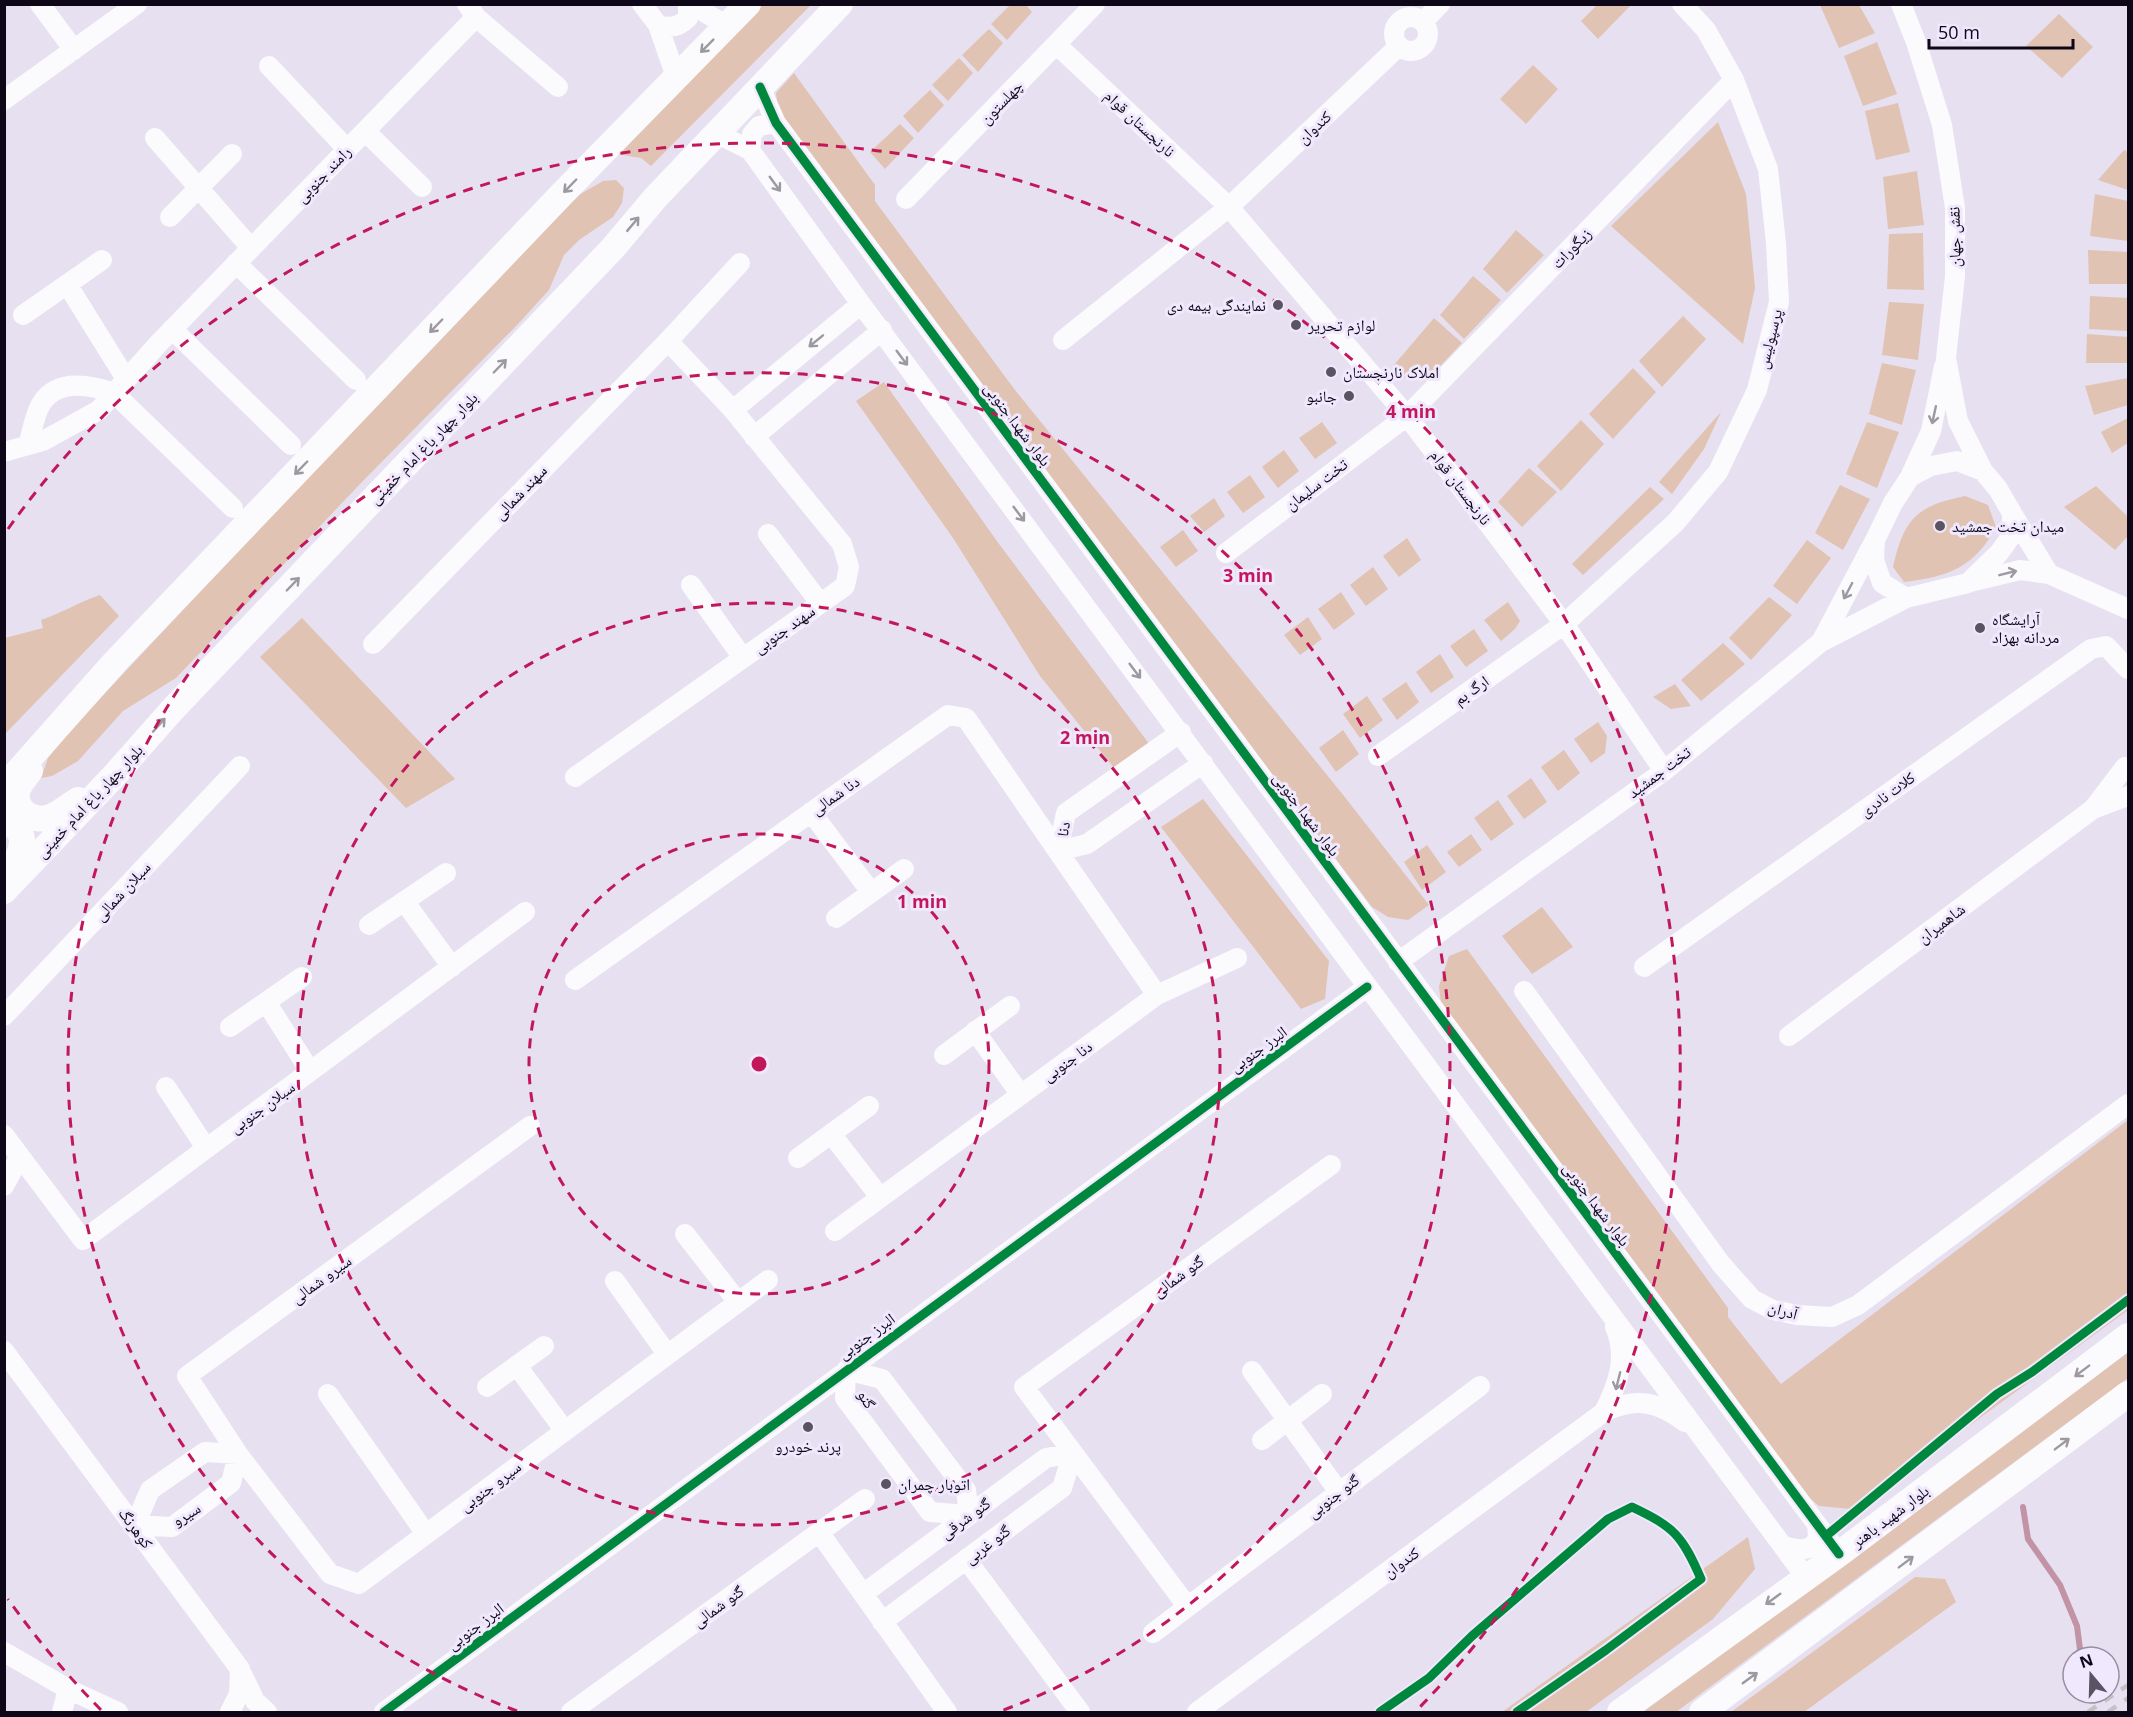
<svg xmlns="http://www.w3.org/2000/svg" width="2133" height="1717" viewBox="0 0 2133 1717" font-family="'Open Sans','Noto Naskh Arabic',sans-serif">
<rect width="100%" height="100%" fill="#e6e0f1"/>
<path fill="#e0c3b3" d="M1011 4 1026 5 1032 12 1007 40 991 24Z
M759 5H811L651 166 641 158 616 154Z
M1597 5H1631L1598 39 1581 21Z
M1820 5H1859L1875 33 1839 48Z
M2059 14 2093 47 2062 78 2026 46Z
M989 29 1003 43 978 72 962 55Z
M1877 42 1897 94 1863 106 1844 56Z
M959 58 973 73 948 101 932 85Z
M1533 65 1558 89 1526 124 1500 99Z
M794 73 875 185V201L1015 390 1344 796 1429 905 1408 920 1388 917 1372 907 786 128 778 111 776 93Z
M930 90 944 105 918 133 903 116Z
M1898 103 1910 152 1876 160 1865 111Z
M1718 122 1746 194 1755 288 1743 344 1611 226Z
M900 124 914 138 885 169 870 152Z
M2124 150 2128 152V190L2098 180Z
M1917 171 1924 225 1888 229 1883 177Z
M616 180 624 188 622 203 613 217 579 240 564 255 549 290 519 323 360 484 176 678 123 711 78 761 52 776 41 778 48 758 77 723 565 203 603 181Z
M2095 194 2128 201V241L2090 236Z
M1516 230 1544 255 1507 293 1483 269Z
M1923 233 1924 290 1887 289 1889 234Z
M2088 250 2128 252V284H2089Z
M1473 276 1501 300 1464 339 1440 315Z
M2090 296 2128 298V331L2089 329Z
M1889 302 1924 304 1918 360 1882 355Z
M1683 316 1706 339 1662 387 1639 361Z
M1434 318 1462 343 1426 381 1405 378 1394 365Z
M2087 334 2128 337V363H2086Z
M1882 363 1916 370 1902 425 1869 414Z
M1633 368 1656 392 1613 439 1589 414Z
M2128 378V405L2094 415 2085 386Z
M884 382 999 544 1150 745 1115 769 1040 676 953 538 856 401Z
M1721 412 1704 449 1672 494 1659 482Z
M2128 418V443L2112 453 2101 432Z
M1581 420 1604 444 1561 491 1537 466Z
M1322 422 1337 443 1315 459 1299 438Z
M1867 422 1899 432 1877 488 1846 474Z
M1284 450 1299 471 1278 488 1262 467Z
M1529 468 1557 492 1522 527 1498 502Z
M1250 475 1265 497 1243 513 1227 492Z
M1840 485 1870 499 1843 550 1815 533Z
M2096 486 2128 517V536L2115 550 2064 507Z
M1650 487 1664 499 1583 575 1572 564Z
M1965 496 1988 505 1996 527C1975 567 1948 577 1904 582L1893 567C1904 519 1916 506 1965 496Z
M1214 498 1225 516 1204 532 1190 516Z
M1183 530 1198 551 1176 567 1160 547Z
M1407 538 1421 560 1399 577 1383 556Z
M1807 540 1831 558 1797 604 1773 586Z
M1373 567 1388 589 1366 606 1350 585Z
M1341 592 1355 614 1334 630 1318 609Z
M100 595 119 616 5 734V638L43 628 41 620C62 613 77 603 100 595Z
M1769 597 1792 615 1751 660 1729 638Z
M1508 602 1520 621 1515 629 1501 641 1484 620Z
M1308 617 1322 639 1300 655 1284 635Z
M302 618 455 779 406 808 260 657Z
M1474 629 1488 651 1466 667 1450 646Z
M1723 643 1745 664 1701 701 1681 680Z
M1440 654 1454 677 1431 693 1416 672Z
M1406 682 1419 702 1397 720 1382 699Z
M1675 684 1691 706 1671 709 1653 697Z
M1367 696 1383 720 1360 738 1343 714Z
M1598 722 1607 736 1605 753 1591 763 1574 739Z
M1343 730 1359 754 1336 772 1319 748Z
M1564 750 1580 773 1558 791 1541 767Z
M1531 778 1547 802 1524 819 1507 796Z
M1203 799 1329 961 1325 999 1301 1009 1161 827Z
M1498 800 1514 824 1491 841 1474 818Z
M1471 834 1482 850 1459 867 1447 852Z
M1427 845 1446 872 1422 890 1404 862Z
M1542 907 1573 947 1532 974 1502 936Z
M1467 949 1728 1308V1317L1781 1384 2128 1120V1310L1896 1479 1850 1509 1819 1506 1793 1484 1442 1014 1439 986 1449 956Z
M2128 1352V1378L1676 1712H1643Z
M1748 1537 1755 1569 1713 1619 1586 1712H1502Z
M1915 1577 1945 1579 1956 1602 1804 1712H1731Z"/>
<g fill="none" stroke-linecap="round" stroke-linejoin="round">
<path stroke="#c293a5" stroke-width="6" d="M2023 1507 2028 1539 2060 1585 2077 1626 2081 1657
M2085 1693V1697"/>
<path stroke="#fbfafd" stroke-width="20" d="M40 4 74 50
M642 4 658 25 676 77
M691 4 727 26
M1901 4 1916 42 1942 125 1955 208V276L1946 358 1958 421 1983 471
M1394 34a17 17 0 1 1 34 0a17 17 0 1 1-34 0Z
M476 17 558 87
M1423 22 1440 4
M658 25C669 29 679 27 688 18V4
M1057 45 1229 207 1407 416 1564 624 1664 771
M269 66 347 149
M760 87 776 123 1839 1554
M4 100 137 4
M365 131 422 187
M716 133 750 150 861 304 1805 1576
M155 138 251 248
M750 150 752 134 759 126 776 123
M906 199 1095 4
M170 217 232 154
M236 263 356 380
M67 284 126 379
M23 315 102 260
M172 329 291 445
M1063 340 1229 207 1398 47
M733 410 861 304
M754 437 882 330
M28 445C32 433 34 416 41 404 57 378 91 385 114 393L233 508
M4 452 43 441 99 410 159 343 476 17 467 4
M1910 477 1931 431 1944 366
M2013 515 2049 574 2128 609
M768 534 820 603
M1226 553 1407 416 1734 80
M1970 582 2020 570 2049 574
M691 585 743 658
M1821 642 1906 598 1968 583 1999 553 2012 535V513L1998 489 1983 471 1957 461 1931 466 1910 477 1893 503 1875 540 1874 560 1882 583 1906 598
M373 644 668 341 740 263
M1181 732 1066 813 1058 851 1087 844 1203 763
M1378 756 1564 624 1675 523 1718 472 1757 390 1779 302 1776 243 1768 169 1734 80 1706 30 1682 4
M2125 767 2093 809 2128 796
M575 777 845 586 849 567 842 544 733 410 668 341
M811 812 871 892
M404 901 452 967
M836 918 904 869
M369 925 446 873
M1398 962 1664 771 1821 642 1875 540
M1644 967 2091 649 2106 646 2128 669
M575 980 948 715 966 718 1157 995 835 1231
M1524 991 1721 1264 1752 1299 1773 1310 1797 1315 1832 1317 1858 1305 2128 1104
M1157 995 1237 958
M266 1002 310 1071
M4 1016 240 766
M230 1027 302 977
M975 1031 1021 1095
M1789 1036 2093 809
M944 1055 1010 1006
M166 1087 206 1148
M530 1126 187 1376 238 1454 330 1574 359 1584 768 1280
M4 1135 83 1240 525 912
M832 1135 880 1197
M798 1158 869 1106
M4 1186 19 1158
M685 1234 738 1302
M615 1281 667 1354
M4 1351 240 1669 239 1694 230 1712
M517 1366 565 1431
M846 1370 882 1379 966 1490 969 1515 930 1512 845 1398Z
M1252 1371 1339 1492
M487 1387 544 1346
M328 1394 426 1534
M1604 1412C1618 1384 1628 1357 1615 1327
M1262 1440 1322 1394
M205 1452 238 1454 231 1483 172 1527 135 1525 150 1490Z
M819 1532 947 1712
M1787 1547C1800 1550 1812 1552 1818 1538L1817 1524
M966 1559 1080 1712
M863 1594 1046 1458 1073 1453 1062 1488 882 1622
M1187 1606 1024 1387 1331 1165
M1153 1633 1480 1386
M4 1652 68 1689 118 1712
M242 1674 255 1701 267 1712
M62 1712 68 1689
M384 1712 1367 987
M571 1712 865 1499
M1197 1712 1604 1412C1636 1397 1657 1401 1685 1422"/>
<path stroke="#fbfafd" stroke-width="26" d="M30 771C25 778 19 784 17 792 14 812 35 824 53 816 61 812 70 805 78 800
M4 787 115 662 561 195 748 4
M4 821C36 833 18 858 6 876
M4 891 112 778 173 709 613 248 656 197 840 4
M1620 1712 1839 1554 2128 1336
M1702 1712 2128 1394"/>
<path stroke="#c3c1c6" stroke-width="4.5" stroke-dasharray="10 10" stroke-linecap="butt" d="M2088 1712 2128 1685
M2108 1712 2128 1698"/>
<defs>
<path id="cycleway" d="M760 87 776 123 1839 1554
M1826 1536 1997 1394 2032 1372 2128 1300
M384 1712 1367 987
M1380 1712 1429 1678 1472 1636 1608 1519 1632 1507C1674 1527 1682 1535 1701 1579L1606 1650 1517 1712"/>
</defs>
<use href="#cycleway" stroke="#f0e8fd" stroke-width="13"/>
<use href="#cycleway" stroke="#00873e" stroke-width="9"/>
</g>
<defs><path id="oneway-shaft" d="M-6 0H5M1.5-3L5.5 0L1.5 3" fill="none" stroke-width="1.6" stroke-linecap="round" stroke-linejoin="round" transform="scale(1.5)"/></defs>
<g stroke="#9c99a1">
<use href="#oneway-shaft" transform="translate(707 46) rotate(135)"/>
<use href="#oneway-shaft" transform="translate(775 184) rotate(54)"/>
<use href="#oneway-shaft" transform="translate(570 186) rotate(134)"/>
<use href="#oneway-shaft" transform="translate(633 224) rotate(-50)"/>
<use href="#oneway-shaft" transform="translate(436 326) rotate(134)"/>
<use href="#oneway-shaft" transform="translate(816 341) rotate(141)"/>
<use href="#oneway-shaft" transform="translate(902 358) rotate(53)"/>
<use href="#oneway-shaft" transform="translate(500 366) rotate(-46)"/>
<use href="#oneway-shaft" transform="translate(1934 415) rotate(102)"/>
<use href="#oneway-shaft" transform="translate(301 468) rotate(134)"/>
<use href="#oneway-shaft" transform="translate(1019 514) rotate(53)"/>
<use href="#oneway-shaft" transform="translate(2008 573) rotate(-14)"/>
<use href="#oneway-shaft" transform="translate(293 584) rotate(-46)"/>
<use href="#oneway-shaft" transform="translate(1848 591) rotate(118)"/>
<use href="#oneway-shaft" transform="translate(1135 671) rotate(53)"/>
<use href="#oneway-shaft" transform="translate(159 725) rotate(-48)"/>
<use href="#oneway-shaft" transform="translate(2082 1371) rotate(143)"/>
<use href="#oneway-shaft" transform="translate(1618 1381) rotate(104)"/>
<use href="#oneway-shaft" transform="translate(2062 1444) rotate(-37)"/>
<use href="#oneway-shaft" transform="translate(1906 1562) rotate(-37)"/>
<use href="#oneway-shaft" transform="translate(1773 1599) rotate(144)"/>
<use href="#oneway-shaft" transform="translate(1750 1678) rotate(-36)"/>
</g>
<g fill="none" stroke="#c2185b" stroke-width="3" stroke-dasharray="10 8">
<circle cx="759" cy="1064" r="230"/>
<circle cx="759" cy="1064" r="461"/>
<path d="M517 1711A691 691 0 1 1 1001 1711"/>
<path d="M101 1710A922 922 0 0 1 8 1599M8 529A922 922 0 1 1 1417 1710"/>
</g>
<g fill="#5a5364" stroke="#f0e8fd" stroke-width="2">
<circle cx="1278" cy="305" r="6"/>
<circle cx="1296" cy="325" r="6"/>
<circle cx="1331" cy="372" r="6"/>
<circle cx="1349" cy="396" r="6"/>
<circle cx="1940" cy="526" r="6"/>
<circle cx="1980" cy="628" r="6"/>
<circle cx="808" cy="1427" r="6"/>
<circle cx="886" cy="1484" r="6"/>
</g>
<g text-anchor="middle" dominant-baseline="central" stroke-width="6" stroke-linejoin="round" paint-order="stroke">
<g font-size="16" fill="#0e0718" stroke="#f0e8fd">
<text transform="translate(1001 102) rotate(-46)">چهلستون</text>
<text transform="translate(1140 123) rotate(43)">نارنجستان قوام</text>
<text transform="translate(1314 127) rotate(-43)">کندوان</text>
<text transform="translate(323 174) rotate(-46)">رامند جنوبی</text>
<text transform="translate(1954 237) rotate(-91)">نقش جهان</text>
<text transform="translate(1571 248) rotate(-46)">زیگورات</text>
<text transform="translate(1769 339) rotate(-76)">پرسپولیس</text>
<text transform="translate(1018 424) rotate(53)">بلوار شهدا جنوبی</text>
<text transform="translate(423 448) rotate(-46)">بلوار چهار باغ امام خمینی</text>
<text transform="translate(1316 484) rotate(-37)">تخت سلیمان</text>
<text transform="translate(1461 487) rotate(53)">نارنجستان قوام</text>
<text transform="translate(520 492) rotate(-46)">سهند شمالی</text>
<text transform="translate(784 629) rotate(-35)">سهند جنوبی</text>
<text transform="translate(1471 690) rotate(-35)">ارگ بم</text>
<text transform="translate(1659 772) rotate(-37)">تخت جمشید</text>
<text transform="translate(1887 794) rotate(-36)">کلات نادری</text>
<text transform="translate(835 795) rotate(-35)">دنا شمالی</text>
<text transform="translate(89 801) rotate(-47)">بلوار چهار باغ امام خمینی</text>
<text transform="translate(1307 814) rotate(53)">بلوار شهدا جنوبی</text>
<text transform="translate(1063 829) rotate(-79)">دنا</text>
<text transform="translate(122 891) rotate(-47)">سبلان شمالی</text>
<text transform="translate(1941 923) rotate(-37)">شاهمیران</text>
<text transform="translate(1258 1049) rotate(-36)">البرز جنوبی</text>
<text transform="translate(1067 1061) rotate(-36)">دنا جنوبی</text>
<text transform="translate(262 1107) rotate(-36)">سبلان جنوبی</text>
<text transform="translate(1597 1204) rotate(53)">بلوار شهدا جنوبی</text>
<text transform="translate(1178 1276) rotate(-36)">گنو شمالی</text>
<text transform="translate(321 1279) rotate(-36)">سیرو شمالی</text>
<text transform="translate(1783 1310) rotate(16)">آدران</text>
<text transform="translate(866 1336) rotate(-36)">البرز جنوبی</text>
<text transform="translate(867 1399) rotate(59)">گنو</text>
<text transform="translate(490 1486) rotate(-37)">سیرو جنوبی</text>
<text transform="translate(1333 1496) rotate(-37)">گنو جنوبی</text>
<text transform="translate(186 1514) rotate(-32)">سیرو</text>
<text transform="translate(1890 1516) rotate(-37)">بلوار شهید باهنر</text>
<text transform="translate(965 1518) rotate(-36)">گنو شرقی</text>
<text transform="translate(136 1528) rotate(54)">کوهرنگ</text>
<text transform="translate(987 1544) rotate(-37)">گنو غربی</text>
<text transform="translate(1401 1562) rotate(-36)">کندوان</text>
<text transform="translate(718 1606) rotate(-36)">گنو شمالی</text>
<text transform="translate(475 1626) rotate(-37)">البرز جنوبی</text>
</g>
<g font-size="16" fill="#0e0718" stroke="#f0e8fd" text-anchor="start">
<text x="1266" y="305" text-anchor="end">نمایندگی بیمه دی</text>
<text x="1308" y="325">لوازم تحریر</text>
<text x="1343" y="372">املاک نارنجستان</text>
<text x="1337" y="396" text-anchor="end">جانبو</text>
<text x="1952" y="526">میدان تخت جمشید</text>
<text x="1992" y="619">آرایشگاه<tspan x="1992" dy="18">مردانه بهزاد</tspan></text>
<text x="808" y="1446" text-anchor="middle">پرند خودرو</text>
<text x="898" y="1484">اتوبار چمران</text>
</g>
</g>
<circle cx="759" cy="1064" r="9" fill="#c2185b" stroke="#f0e8fd" stroke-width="3"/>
<g font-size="18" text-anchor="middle" font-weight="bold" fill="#c2185b" stroke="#f0e8fd" stroke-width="6" stroke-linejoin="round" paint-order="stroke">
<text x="1411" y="418">4 min</text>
<text x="1248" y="582">3 min</text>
<text x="1085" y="744">2 min</text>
<text x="922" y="908">1 min</text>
</g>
<rect width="2133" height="1717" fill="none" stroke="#0e0718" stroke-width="12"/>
<g transform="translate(2091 1675) rotate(341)"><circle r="28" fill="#f0e8fd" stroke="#968ea1" stroke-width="1.5"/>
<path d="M0-4.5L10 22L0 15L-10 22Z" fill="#5a5364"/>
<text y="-9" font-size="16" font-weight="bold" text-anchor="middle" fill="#0e0718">N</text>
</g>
<path d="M1929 39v9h144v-9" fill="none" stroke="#0e0718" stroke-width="3"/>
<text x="1938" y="39" font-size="18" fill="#0e0718" stroke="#f0e8fd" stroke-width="4.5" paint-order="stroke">50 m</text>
</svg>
